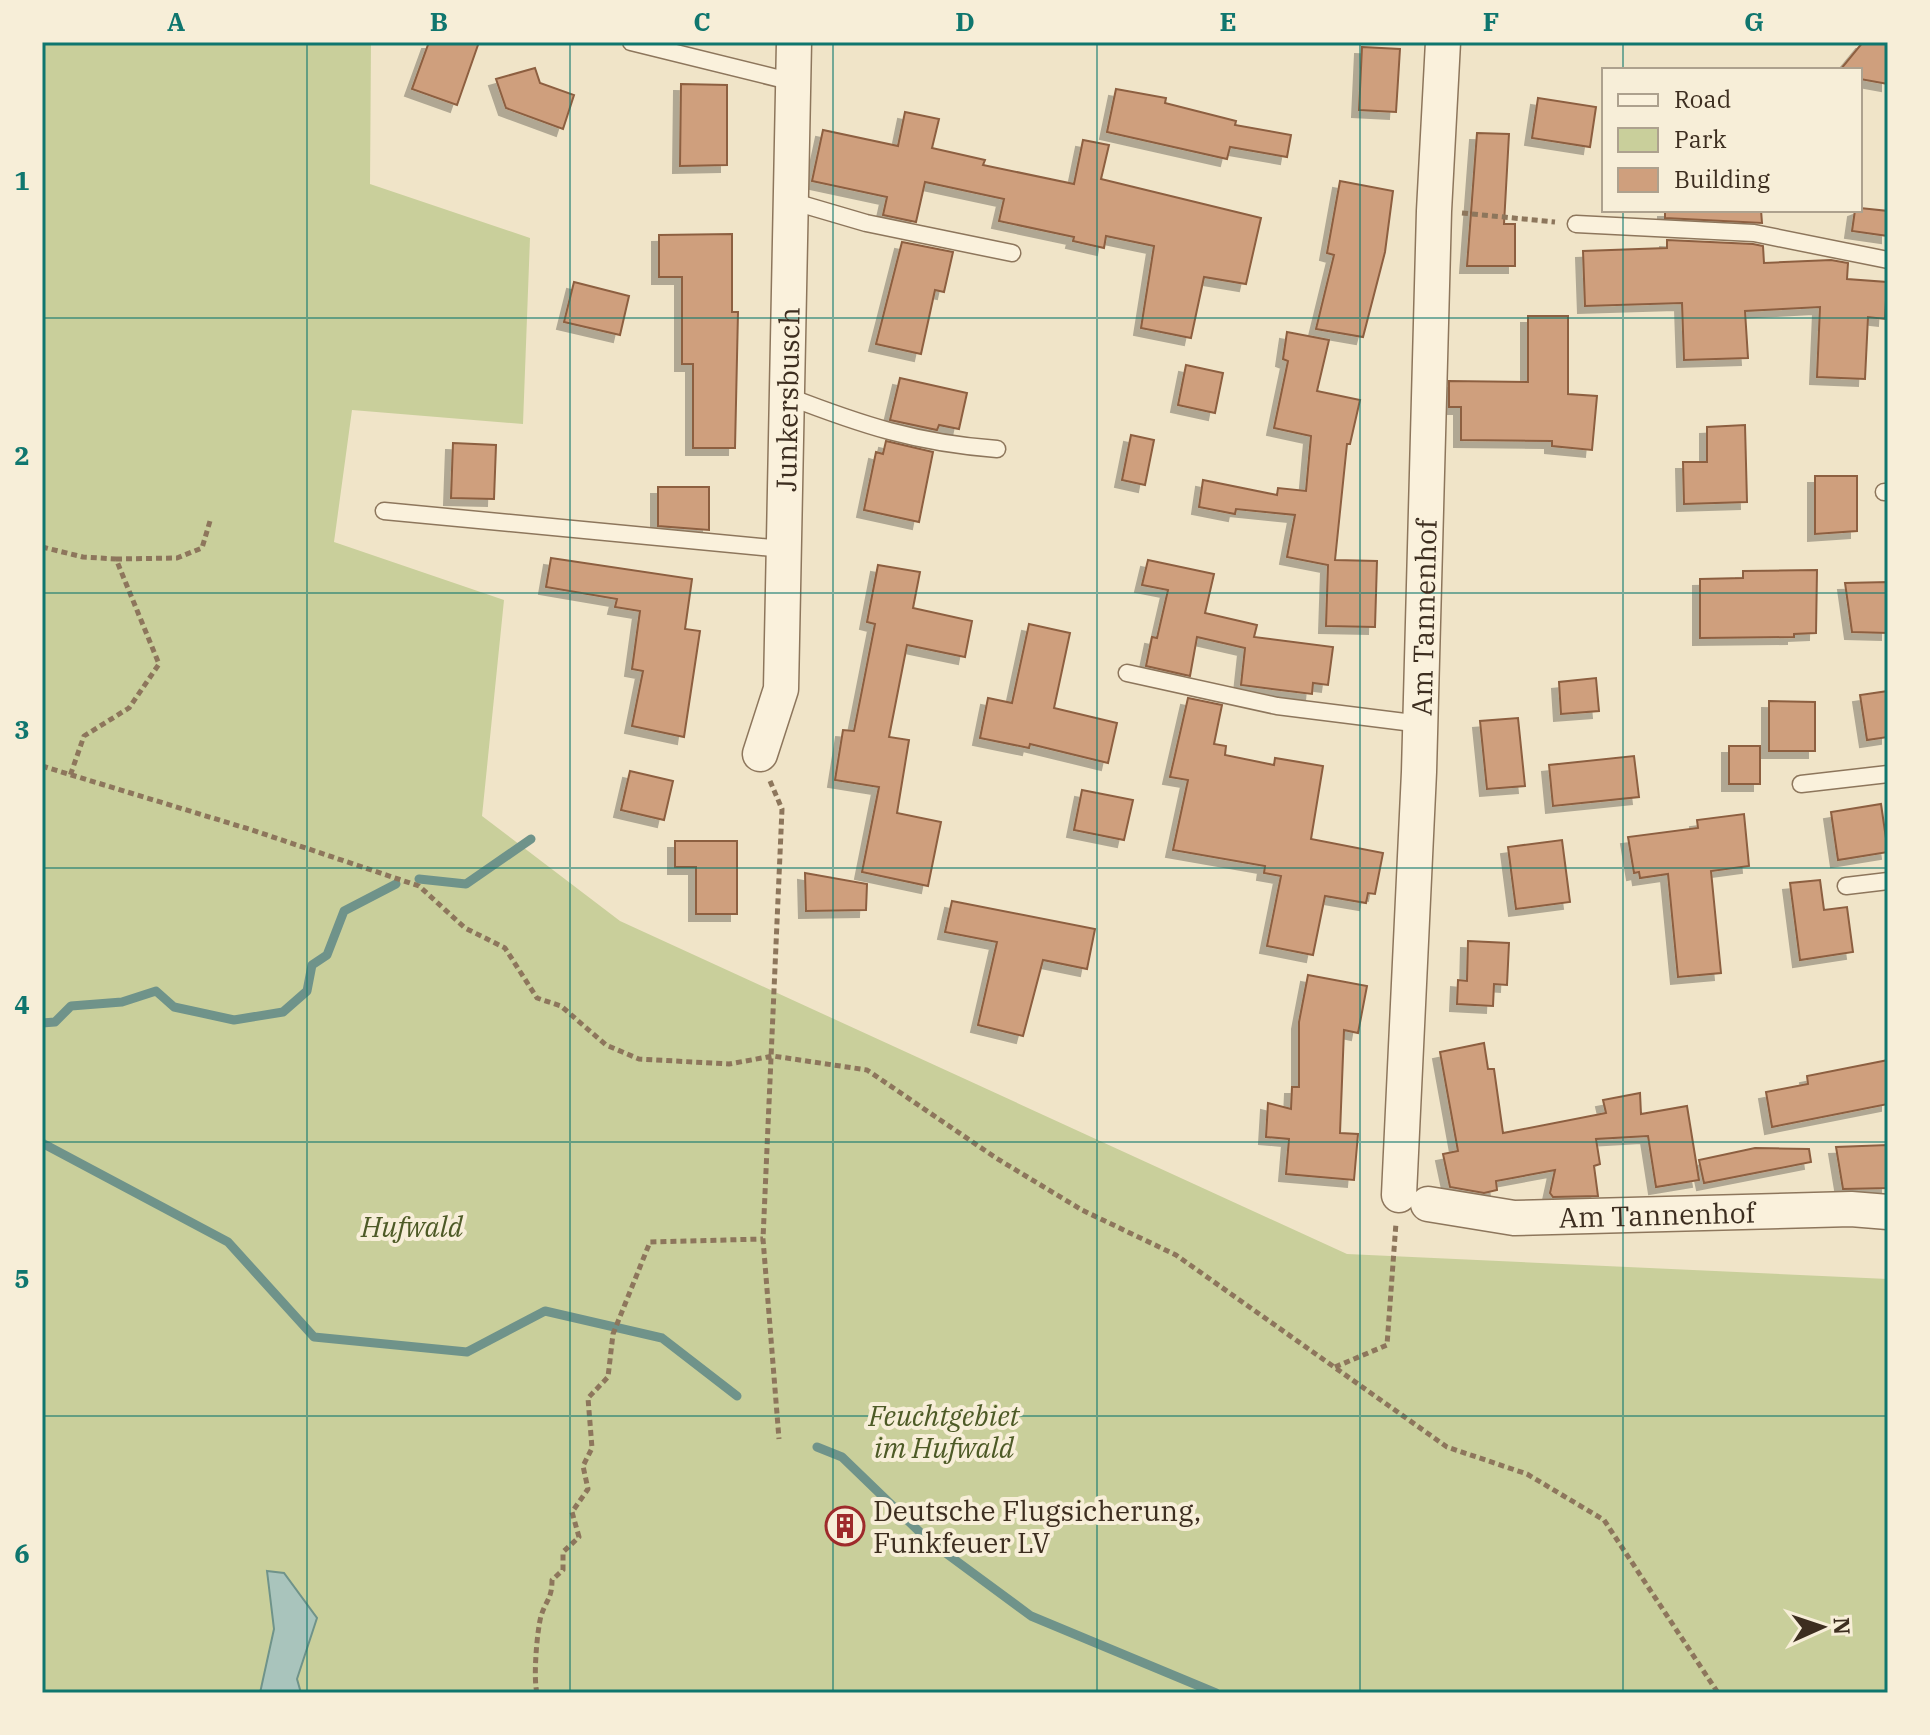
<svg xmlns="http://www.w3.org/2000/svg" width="1930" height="1735" viewBox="0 0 1930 1735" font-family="'IBM Plex Serif',serif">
<defs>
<filter id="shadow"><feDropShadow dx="-7" dy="7" stdDeviation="0" flood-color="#0004"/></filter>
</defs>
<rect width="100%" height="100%" fill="#f0e4c8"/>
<path fill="#c9cf9b" d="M42 42H371L370 184 530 238 523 424 352 410 334 542 504 600 482 816 620 921 1347 1254 1888 1279V1693H42Z"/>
<path fill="#a9c4bc" stroke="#6f938a" stroke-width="2" d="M267 1571 284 1573 317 1618 297 1679 301 1693H260L274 1629Z"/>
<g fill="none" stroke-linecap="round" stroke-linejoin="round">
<path stroke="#6f938a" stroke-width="9" d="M419 879 466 884 531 839
M42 1023 55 1022 71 1006 122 1002 156 991 174 1007 234 1020 283 1012 307 991 312 965 327 955 344 911 396 884
M42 1143 228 1242 314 1337 467 1352 545 1311 662 1338 737 1396
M817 1447 842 1457 928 1540 1031 1616 1216 1693"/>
</g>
<path fill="#cf9f7d" stroke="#8d5f41" stroke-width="2" filter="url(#shadow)" d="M429 42H479L457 105 412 89Z
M1863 42H1888V84L1860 79V70H1840Z
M1362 47 1400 49 1396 112 1359 110Z
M535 68 540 83 574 95 563 129 506 108 496 79Z
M681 84 727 85V165L680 166Z
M1116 89 1166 98 1165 103 1236 121 1235 125 1291 135 1287 157 1230 147 1227 159 1107 132Z
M1538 98 1596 107 1590 147 1532 138Z
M905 112 939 119 932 148 985 160 983 165 1074 184 1083 140 1109 145 1101 179 1261 218 1246 284 1204 277 1191 338 1141 328 1154 246 1106 236 1104 248 1073 241 1074 237 999 221 1004 199 925 182 916 222 883 215 887 197 812 181 823 130 898 146Z
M1477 133 1509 134 1504 224H1515V266H1467Z
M1340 181 1393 191 1385 252 1363 337 1316 329 1334 255 1327 253Z
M1860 208 1888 211V236L1852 231 1855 210Z
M1665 210H1761L1762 223 1665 218Z
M732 234V312H738L735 448H693V364H682V277H659V235Z
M1667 240 1753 244 1763 246 1764 263 1831 260 1848 263 1847 279 1887 282 1885 319 1868 317 1865 379 1817 377 1820 307 1745 311 1748 358 1684 360 1682 303 1585 306 1583 251 1667 248Z
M902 242 953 252 944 292 935 290 921 354 876 344Z
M574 282 629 296 620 335 564 322Z
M1528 316H1568V394L1597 396 1592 450 1552 446V441L1461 440V407H1449V381L1528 382Z
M1287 332 1329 340 1317 391 1360 400 1350 444H1347L1335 560 1377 561 1375 627 1326 626 1328 565 1287 557 1295 515 1236 509 1235 514 1199 507 1203 480 1277 495 1278 488 1306 491 1311 436 1274 428 1288 361 1283 359Z
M1186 365 1223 373 1215 413 1178 405Z
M900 378 967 393 959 429 939 425 937 430 890 420Z
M1745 425 1747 502 1684 504 1683 462H1707V427Z
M1131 435 1154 440 1145 485 1122 480Z
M886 441 933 452 919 522 864 510 876 452 883 454Z
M453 443 496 445 494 499 451 498Z
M1815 476H1857V531L1815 534Z
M658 487H709V530L658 526Z
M551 558 692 579 685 629 700 631 684 737 632 726 643 671 632 669 640 611 615 607 617 599 546 587Z
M1148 560 1214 574 1205 613 1257 625 1254 637 1333 647 1328 685 1313 683 1312 694 1241 685 1245 648 1197 637 1190 676 1146 666 1152 637 1157 638 1168 590 1142 585Z
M878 565 920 572 913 608 972 621 965 657 907 645 889 737 909 740 897 813 941 822 928 886 862 872 879 787 835 780 843 730 854 731 875 624 867 622Z
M1817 570 1816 633 1794 634V637L1700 638V579L1743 578V571Z
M1888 582V633L1852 632 1845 583Z
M1029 624 1070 633 1054 708 1117 723 1108 763 1030 744 1029 748 980 738 988 698 1012 703Z
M1596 678 1599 711 1561 714 1559 682Z
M1888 691V737L1867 740 1860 695Z
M1188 698 1222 705 1214 744 1226 746 1225 755 1274 765 1275 758 1323 766 1311 839 1383 853 1375 894 1368 893 1366 903 1325 896 1313 955 1267 946 1281 876 1264 873 1265 866 1173 850 1188 780 1170 777Z
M1769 701 1815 702V751H1769Z
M1518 718 1525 786 1487 789 1480 721Z
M1729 746H1760V784H1729Z
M1634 756 1639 797 1553 806 1549 765Z
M630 771 673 781 664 820 621 810Z
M1082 790 1133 800 1124 840 1074 830Z
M1881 804 1888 852 1838 860 1831 812Z
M1744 814 1749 866 1711 871 1721 973 1678 977 1668 874 1640 878 1639 872 1634 873 1628 837 1698 828 1697 820Z
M1562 840 1570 902 1516 909 1508 847Z
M675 841H737V914H696V867H675Z
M805 873 867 884 866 910 806 911Z
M1820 880 1824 910 1847 907 1853 952 1800 960 1790 883Z
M952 901 1095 929 1087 969 1043 960 1023 1036 978 1025 997 942 945 932Z
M1468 941 1509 943 1507 985 1494 984 1493 1006 1457 1004 1458 980 1467 981Z
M1308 975 1367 986 1358 1033 1344 1030 1340 1133 1358 1134 1354 1180 1286 1174 1289 1139 1266 1137 1268 1103 1291 1109 1292 1087H1299V1022Z
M1484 1043 1488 1069H1494L1503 1133 1606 1113 1603 1100 1640 1093 1641 1114 1687 1106 1699 1180 1656 1187 1648 1136 1596 1139 1600 1164 1594 1166 1598 1196 1553 1197 1550 1193 1555 1170 1496 1181 1497 1190 1484 1193 1450 1187 1443 1154 1458 1151 1440 1052Z
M1888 1060V1104L1772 1127 1766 1092 1808 1084 1807 1076Z
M1888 1145V1188L1843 1189 1836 1147Z
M1755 1148 1809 1149 1811 1162 1704 1183 1699 1160Z"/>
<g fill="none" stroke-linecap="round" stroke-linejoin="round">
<defs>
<path id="lane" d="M631 42 793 82
M791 201 866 223 1012 253
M1576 224 1754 233 1888 260
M787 396C862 425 916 443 997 449
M1884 492H1888
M384 511 783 549
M1127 673 1277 706 1421 724
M1801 784 1888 774
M1846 886 1888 881"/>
<g id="street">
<path id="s1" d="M760 754 781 689 794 42"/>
<path id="s2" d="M1399 1195 1419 772 1434 211 1443 42"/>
<path id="s3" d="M1428 1204 1514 1218 1851 1209 1888 1212"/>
</g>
</defs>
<use href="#lane" stroke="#8d765c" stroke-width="19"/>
<use href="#street" stroke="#8d765c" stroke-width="37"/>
<path stroke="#8d765c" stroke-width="5" stroke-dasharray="6 4" stroke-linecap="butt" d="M1462 213 1555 222
M42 547 83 557 116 559 159 664 129 708 84 736 70 776
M116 559 177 558 202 548 210 521
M42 766 252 830 419 886 465 928 505 948 537 998 561 1006 606 1045 639 1059 729 1064 773 1056 867 1070 996 1158 1082 1210 1176 1255 1447 1447 1527 1474 1604 1520 1718 1693
M770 781 782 809 763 1239 779 1439
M1335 1367 1387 1345 1396 1223
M537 1693C533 1678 537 1631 541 1616 546 1600 552 1599 552 1580L563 1570V1552L579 1537 572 1512 588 1489 583 1466 592 1448 588 1398 608 1377 613 1334 650 1242 763 1239"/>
<use href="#lane" stroke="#faf1dc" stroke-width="16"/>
<use href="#street" stroke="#faf1dc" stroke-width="34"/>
</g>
<path fill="none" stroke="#0f766e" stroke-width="2" stroke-opacity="0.55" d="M307 42V1693M570 42V1693M833 42V1693M1097 42V1693M1360 42V1693M1623 42V70M1623 210V1693M42 318H1888M42 593H1888M42 868H1888M42 1142H1888M42 1416H1888"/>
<defs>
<symbol id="building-ring" viewBox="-11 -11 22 22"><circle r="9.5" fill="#f7eed8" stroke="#9e2a2b" stroke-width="1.5"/><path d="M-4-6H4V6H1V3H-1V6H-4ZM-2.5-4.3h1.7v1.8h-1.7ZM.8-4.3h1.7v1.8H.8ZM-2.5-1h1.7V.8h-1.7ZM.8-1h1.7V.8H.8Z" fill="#9e2a2b"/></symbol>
</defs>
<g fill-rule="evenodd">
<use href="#building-ring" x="823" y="1504" width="44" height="44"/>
</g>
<g text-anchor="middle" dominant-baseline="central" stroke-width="8" stroke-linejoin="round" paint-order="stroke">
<g font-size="28" fill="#3d2e20" stroke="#f7eed8">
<text stroke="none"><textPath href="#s1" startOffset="358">Junkersbusch</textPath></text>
<text stroke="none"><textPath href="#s2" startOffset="578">Am Tannenhof</textPath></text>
<text stroke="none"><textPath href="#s3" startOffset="230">Am Tannenhof</textPath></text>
</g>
<g font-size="28" font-style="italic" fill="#4d5a26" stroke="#f7eed8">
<text x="412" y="1226">Hufwald</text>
<text x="944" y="1415">Feuchtgebiet<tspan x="944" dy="32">im Hufwald</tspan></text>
</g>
<g font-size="28" fill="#3d2e20" stroke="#f7eed8" text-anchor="start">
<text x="873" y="1510">Deutsche Flugsicherung,<tspan x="873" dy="32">Funkfeuer LV</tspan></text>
</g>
</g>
<rect width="1930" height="1735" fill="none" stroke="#f7eed8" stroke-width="88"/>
<rect x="1602" y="68" width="260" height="144" fill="#f7eed8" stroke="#ada18e" stroke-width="2"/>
<rect x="1618" y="94" width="40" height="12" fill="#faf1dc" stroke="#ada18e" stroke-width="2"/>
<text x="1674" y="108" font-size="24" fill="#3d2e20">Road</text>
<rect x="1618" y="128" width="40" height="24" fill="#c9cf9b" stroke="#ada18e" stroke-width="2"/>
<text x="1674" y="148" font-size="24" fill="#3d2e20">Park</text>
<rect x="1618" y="168" width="40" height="24" fill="#cf9f7d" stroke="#ada18e" stroke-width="2"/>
<text x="1674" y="188" font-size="24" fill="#3d2e20">Building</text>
<g transform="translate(1822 1627) rotate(87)" stroke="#f7eed8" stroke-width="6" paint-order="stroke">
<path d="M0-6L14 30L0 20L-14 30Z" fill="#3d2e20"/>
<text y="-12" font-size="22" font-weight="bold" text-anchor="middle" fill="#3d2e20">N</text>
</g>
<rect x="44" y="44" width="1842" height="1647" fill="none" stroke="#0f766e" stroke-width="3"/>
<g font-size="26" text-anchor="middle" font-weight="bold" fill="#0f766e">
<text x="176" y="31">A</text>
<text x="439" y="31">B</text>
<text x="702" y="31">C</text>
<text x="965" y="31">D</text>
<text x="1228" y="31">E</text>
<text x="1491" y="31">F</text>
<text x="1754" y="31">G</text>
<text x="22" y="190">1</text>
<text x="22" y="465">2</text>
<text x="22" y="739">3</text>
<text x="22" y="1014">4</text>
<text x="22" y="1288">5</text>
<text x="22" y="1563">6</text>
</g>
</svg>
